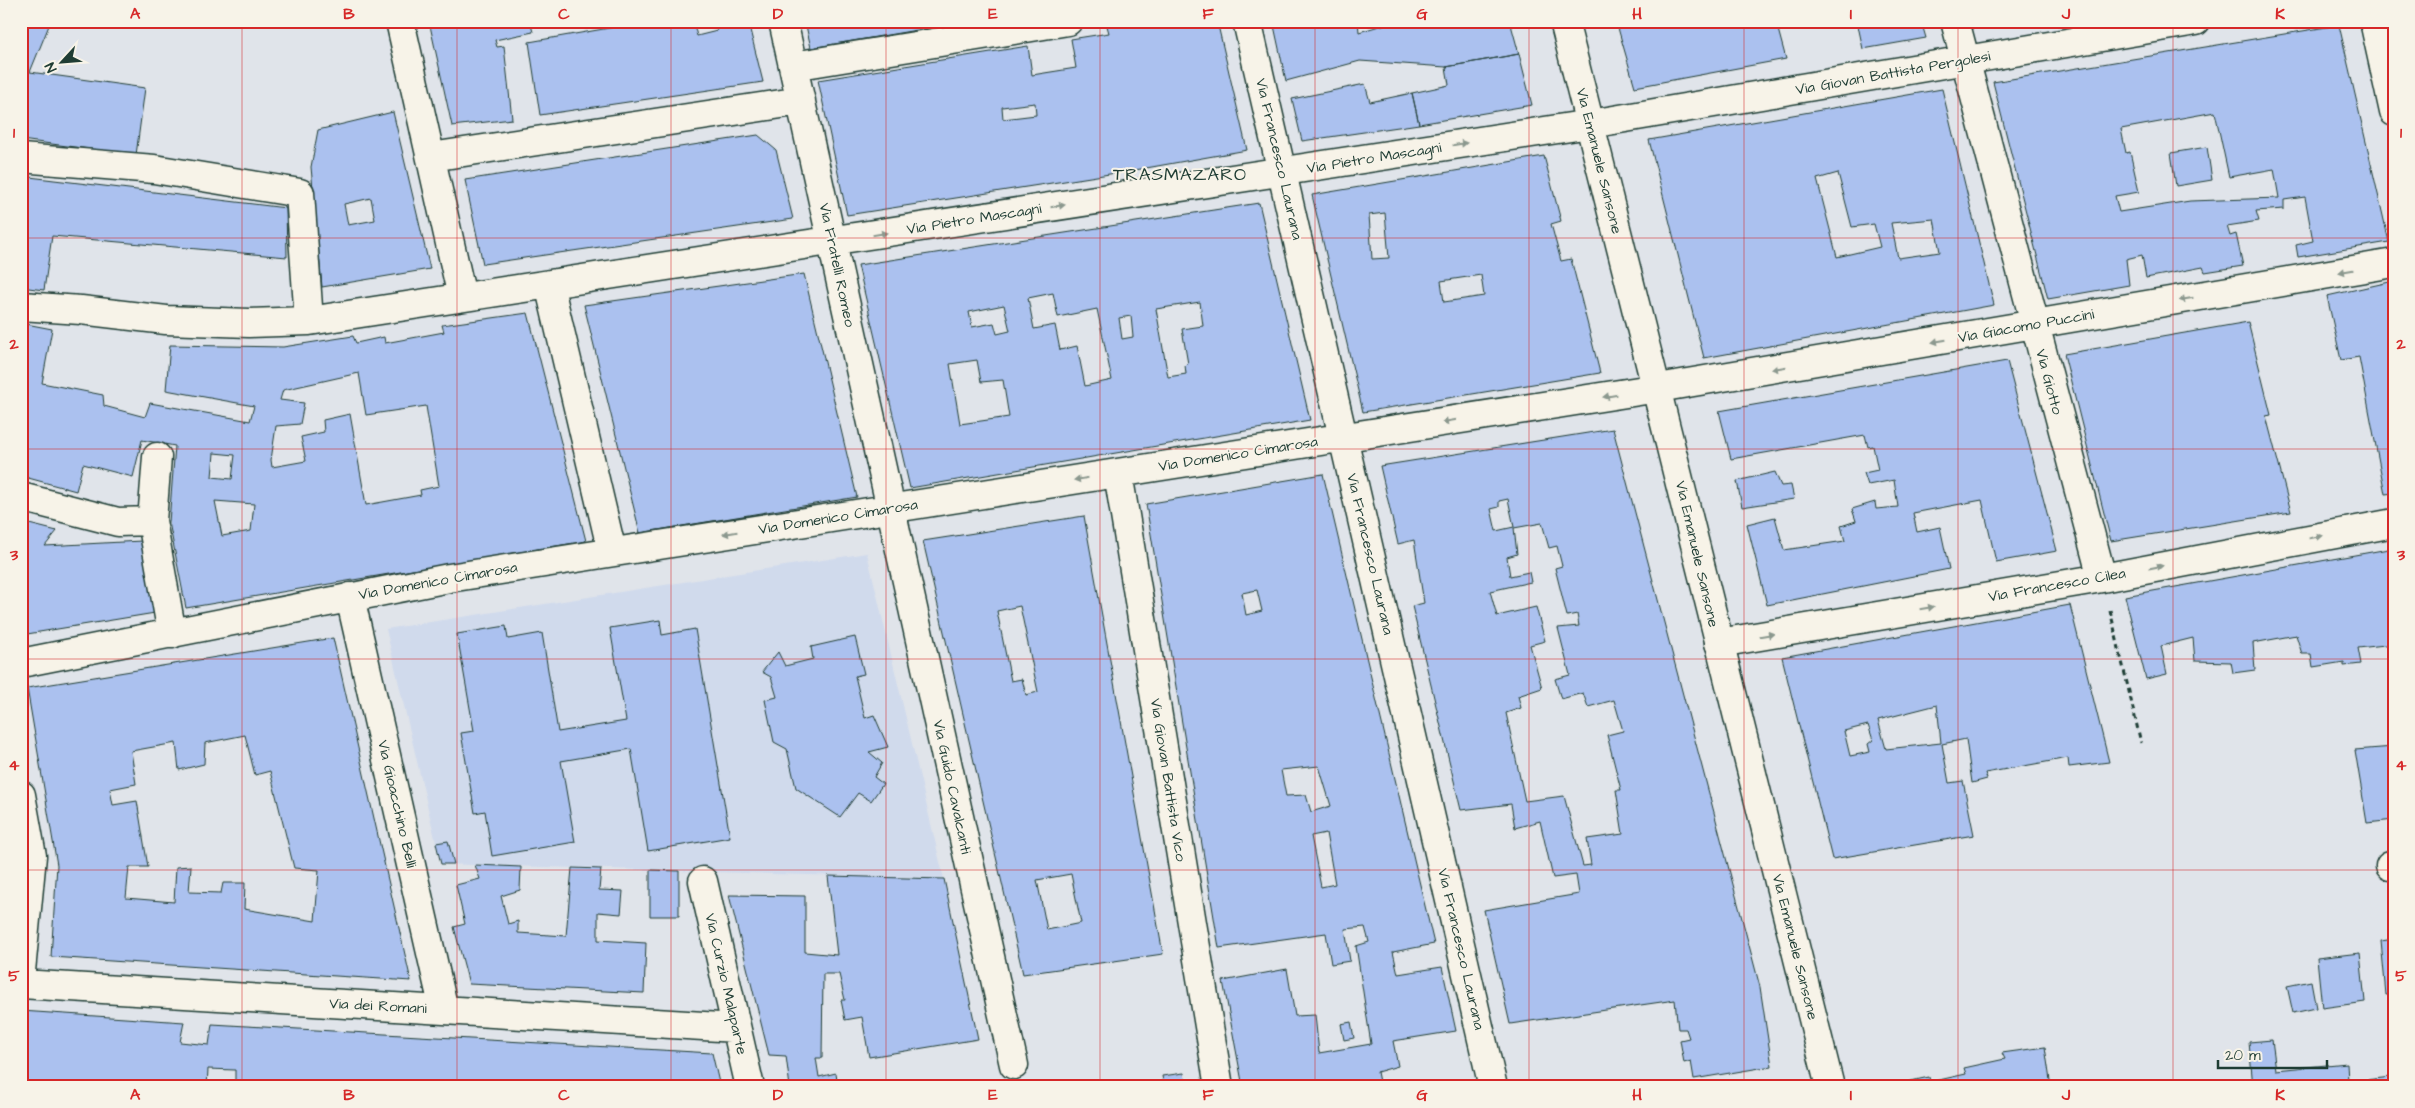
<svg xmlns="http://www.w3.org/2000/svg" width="2415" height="1108" viewBox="0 0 2415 1108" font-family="'Architects Daughter',sans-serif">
<rect width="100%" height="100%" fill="#e0e4ea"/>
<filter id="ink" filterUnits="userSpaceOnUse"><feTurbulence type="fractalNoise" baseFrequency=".02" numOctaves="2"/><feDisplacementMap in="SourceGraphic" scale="10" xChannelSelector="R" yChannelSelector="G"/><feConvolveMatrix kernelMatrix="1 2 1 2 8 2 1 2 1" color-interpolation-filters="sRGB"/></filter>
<g filter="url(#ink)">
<path fill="#d0daec" d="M867 553 944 879 441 864 386 629Z"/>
<path fill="#abc1ef" stroke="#1f3d34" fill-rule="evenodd" d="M24 21H60L50 23 30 72 145 88 136 155 21 140V47Z
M429 21H530L533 32 495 40 497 47 504 46 512 119 452 126Z
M613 21H693L697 36 717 31 715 21H736L738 28 749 26 763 82 540 115 529 42 615 27Z
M805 21H970L811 48Z
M1126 21H1217L1247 150 1135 170 847 215 818 80 1028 46 1032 75 1076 68 1071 39 1109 33 1107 26ZM1035 103 1036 115 1003 119 1002 107Z
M1273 21H1358L1359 32 1386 24 1385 21H1510L1519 54 1446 67 1360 61 1286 81Z
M1616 21H1779L1776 22 1786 59 1635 87Z
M1857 21H1921L1926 38 1863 49Z
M1978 21H2024L1980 28Z
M2339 25 2389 242 2298 257 2296 245 2313 241 2305 197 2284 200V209L2256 211 2259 221 2227 226 2230 236 2236 234 2243 266 2205 272 2203 267 2146 278 2142 255 2126 259 2129 285 2048 299 1993 82ZM2215 112 2229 177 2274 169 2279 198 2190 201 2119 212 2115 196 2139 192 2130 152 2126 153 2121 129Z
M1519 54 1532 105 1419 124 1412 93 1449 85 1446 67Z
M1365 84 1370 102 1412 93 1419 124 1302 141 1292 99Z
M1942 89 1994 305 1704 358 1649 140ZM1838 173 1852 227 1874 224 1880 247 1837 257 1817 179ZM1934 219 1940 252 1898 258 1891 223Z
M393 112 430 269 322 287 311 167 318 130ZM371 198 375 220 348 225 344 204Z
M758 135 776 150 793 219 483 264 465 180Z
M2207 147 2212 180 2176 186 2171 153Z
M1544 156 1561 221 1551 224 1561 261 1571 259 1600 373 1363 412 1312 195ZM1385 213 1389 258 1372 259 1369 215ZM1481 275 1484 296 1444 302 1441 281Z
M21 176 286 208 287 257 52 236 44 290 21 287Z
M1259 203 1310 420 910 488 858 265ZM1053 293 1058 317 1097 309 1112 380 1085 386 1077 346 1060 350 1055 325 1034 329 1028 298ZM1200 302 1203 326 1182 329 1188 364 1185 365 1186 374 1168 377 1156 309ZM1004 305 1010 331 997 334 994 323 972 327 969 312ZM1131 316 1133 337 1122 339 1119 318ZM977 360 981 382 1003 380 1009 417 960 424 950 364Z
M804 274 857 497 640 533 584 305Z
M2394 281V493L2385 494 2359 357 2341 360 2327 296Z
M528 313 586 541 186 608 169 522 175 446 142 440 133 477 83 464 76 491 21 476V323L52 329 42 383 103 395 104 406 145 417 150 403 250 421 254 406 166 390 170 345 283 347 353 336 356 343 384 337 385 343 444 332 442 325ZM359 373 366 415 426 406 439 486 420 490 421 495 366 505 350 414 323 420 324 432 301 437 306 461 272 467 271 460 276 426 300 424 304 403 280 400 283 390ZM214 453 235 455 232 479 212 477ZM215 501 254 504 251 531 222 536Z
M2248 322 2271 415 2266 416 2291 512 2111 541 2064 354Z
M2007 361 2057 551 1996 562 1982 500 1913 513 1917 532 1940 527 1949 569 1767 605 1747 524 1775 517 1784 550 1845 541 1841 526 1856 521 1852 509 1875 502 1876 509 1898 507 1894 480 1868 485 1864 473 1878 470 1873 446 1868 447 1865 435 1731 459 1719 411Z
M1613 429 1760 987 1772 1066 1694 1079 1691 1061 1684 1063 1680 1040 1689 1038 1686 1029H1678L1675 1000 1510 1024 1484 910 1579 894 1576 875 1553 878 1540 821 1515 828 1511 804 1461 810 1412 606 1424 603 1414 540 1398 544 1380 466ZM1508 499 1514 527 1496 531 1491 509 1499 507V501ZM1542 523 1549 548 1557 546 1562 566 1555 568 1567 616 1577 614 1579 626 1558 628 1570 675 1555 679 1561 699 1583 693 1588 707 1614 700 1623 731 1607 735 1621 790H1616L1623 834 1587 839 1591 865 1583 866 1564 796 1525 801 1506 713 1521 708 1518 696 1542 688 1530 645 1545 641 1536 607 1497 616 1490 591 1531 582 1529 572 1510 576 1507 557 1517 554 1514 528Z
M1775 472 1781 486 1791 485 1794 499 1742 507 1737 481Z
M1323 474 1434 944 1393 952 1398 974 1442 967 1456 1031 1393 1041 1398 1066 1377 1072 1380 1087H1243L1223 981 1287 969 1295 1016 1315 1015 1319 1053 1371 1044 1356 946 1369 942 1365 927 1345 929 1350 961 1331 964 1326 933 1219 948 1146 504ZM1257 590 1262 611 1246 615 1242 593ZM1319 766 1331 806 1311 812 1306 795 1286 796 1281 770ZM1326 833 1335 884 1321 887 1311 836Z
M1084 516 1163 954 1023 974 923 541ZM1020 606 1038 692 1026 695 1022 679 1011 681 997 611ZM1071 874 1081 923 1047 930 1037 880Z
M21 522 57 531 45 546 142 541 155 613 21 635Z
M2394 548V644L2358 648 2361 664 2344 666V662L2313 667 2311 654H2302L2296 635 2253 643 2255 670 2233 673 2231 662 2195 661 2193 638 2161 646 2167 674 2146 679 2125 596Z
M2070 605 2109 762 2069 767 2068 758 1985 773 1987 779 1972 783 1966 739 1942 744 1949 783 1963 781 1974 835 1832 859 1782 657ZM1937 705 1941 743 1886 749 1878 720ZM1868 725 1873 740 1868 744 1870 752 1850 756 1844 731Z
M660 620 662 635 695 629 730 837 648 851 631 749 561 761 575 842 492 856 485 811 475 813 461 733 474 731 457 634 506 626 508 639 542 633 558 732 626 721 610 628Z
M855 637 864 674 855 676 865 718 874 715 888 747 869 752 882 763 874 777 883 784 871 801 858 793 840 817 796 788 787 749 774 742 765 700 777 697 771 677 762 672 778 652 785 666 813 659 811 647Z
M333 638 411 981 51 957 57 865 27 688ZM245 735 255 775 270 771 294 868 319 870 315 921 244 909 245 883H223L221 893 189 892 191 866 176 867 174 902 126 898 129 867H148L137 801 113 805 110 789 136 784 131 751 176 743 179 770 204 764 205 743Z
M2394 747V820L2367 823 2355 750Z
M448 841 454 864H441L436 843Z
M475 865 521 867 520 890 501 896 508 924 518 921V933L566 936 572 868 601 869 599 890 623 891 621 914 598 912V940L646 943 644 993 469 984 454 927 465 924 456 885 480 879Z
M650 870 679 871V916H650Z
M828 876 944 879 978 1039 869 1057 862 1017 845 1020 841 1000H845L839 974H823L822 1058H816L819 1077 836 1073 838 1087H790L786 1056 769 1055 729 895 805 896V952L837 955Z
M2394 939V994L2386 995 2381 941Z
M2360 953 2365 1002 2322 1008 2317 958Z
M2311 981 2316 1008 2293 1013 2287 986Z
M21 1011 184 1022 180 1042 209 1045 212 1024 712 1053 720 1087H235V1070L208 1069 207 1087H51V1084L21 1082Z
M1351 1022 1354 1038 1344 1040 1341 1024Z
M2272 1040 2276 1070 2347 1063 2348 1082 2391 1077 2392 1087H2253L2249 1042Z
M2045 1047 2051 1087 1893 1085 1929 1077 1930 1082 1966 1074 1964 1068 2005 1059 2002 1053Z
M1184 1073 1186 1087H1164L1162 1076Z"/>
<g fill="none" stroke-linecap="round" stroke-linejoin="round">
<defs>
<path id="street" d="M400 21 462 297
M783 21 1014 1065
M1247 21 1493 1087
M1955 21 2102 578
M2374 21 2394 112
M793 66 1068 21
M431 157 801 101
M21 158 154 169 300 193 309 321 1590 124 2196 21
M549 284 612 552
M21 306 81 310 166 320 249 323 309 321
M157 457 152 521 172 634
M1118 473 1219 1087
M21 497 118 522 152 521
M350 597 444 1010
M1719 643 2102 578 2394 523
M21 663 449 578 1658 388 2394 263
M21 795 32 856 21 971
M2390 866 2394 865
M703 881 750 1087
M21 984 736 1028"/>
<path id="secondary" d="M1564 21C1654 376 1741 732 1830 1087"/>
</defs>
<use href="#street" stroke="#1f3d34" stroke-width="31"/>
<use href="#secondary" stroke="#1f3d34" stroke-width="31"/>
<path stroke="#1f3d34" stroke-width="3" stroke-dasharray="5 4" stroke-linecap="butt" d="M2110 610 2141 743"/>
<use href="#street" stroke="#f7f3e8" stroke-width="28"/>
<use href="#secondary" stroke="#f7f3e8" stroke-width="28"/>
</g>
<defs><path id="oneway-solid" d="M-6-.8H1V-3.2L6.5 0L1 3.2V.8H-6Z" transform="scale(1.25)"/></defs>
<g fill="#8b988e">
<use href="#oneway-solid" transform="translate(1460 144) rotate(-9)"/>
<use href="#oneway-solid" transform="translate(1058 206) rotate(-9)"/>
<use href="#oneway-solid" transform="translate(880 234) rotate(-9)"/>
<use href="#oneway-solid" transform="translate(2346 271) rotate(170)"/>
<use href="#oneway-solid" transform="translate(2186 299) rotate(170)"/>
<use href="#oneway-solid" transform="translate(1939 341) rotate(170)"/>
<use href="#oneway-solid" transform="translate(1779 368) rotate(170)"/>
<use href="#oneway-solid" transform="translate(1610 396) rotate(171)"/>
<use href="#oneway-solid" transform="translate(1449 421) rotate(171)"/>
<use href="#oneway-solid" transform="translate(1081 479) rotate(171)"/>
<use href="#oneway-solid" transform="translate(730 533) rotate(171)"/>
<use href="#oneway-solid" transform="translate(2316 537) rotate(-11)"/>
<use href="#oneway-solid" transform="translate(2156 567) rotate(-11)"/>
<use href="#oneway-solid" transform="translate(1927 608) rotate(-10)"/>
<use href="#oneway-solid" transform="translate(1767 635) rotate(-10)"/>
</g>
</g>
<path fill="none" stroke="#d62828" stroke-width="1" stroke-opacity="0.55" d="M242 21V1087M457 21V1087M671 21V1087M886 21V1087M1100 21V1087M1315 21V1087M1529 21V1087M1744 21V1087M1958 21V1087M2173 21V1087M21 238H2394M21 449H2394M21 659H2394M21 870H2394"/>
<g text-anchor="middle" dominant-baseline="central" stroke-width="4" stroke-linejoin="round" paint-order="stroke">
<g font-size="15" fill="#1f3d34" stroke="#f7f3e8">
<text transform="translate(1893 73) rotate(-10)">Via Giovan Battista Pergolesi</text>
<text transform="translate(1374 158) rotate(-9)">Via Pietro Mascagni</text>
<text transform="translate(1279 159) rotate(77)">Via Francesco Laurana</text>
<text transform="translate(1599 161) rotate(76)">Via Emanuele Sansone</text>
<text transform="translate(974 219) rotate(-9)">Via Pietro Mascagni</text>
<text transform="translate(837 265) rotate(78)">Via Fratelli Romeo</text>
<text transform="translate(2026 326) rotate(-10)">Via Giacomo Puccini</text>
<text transform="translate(2049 382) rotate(75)">Via Giotto</text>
<text transform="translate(1238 454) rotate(-9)">Via Domenico Cimarosa</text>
<text transform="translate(838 517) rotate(-9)">Via Domenico Cimarosa</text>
<text transform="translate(1370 554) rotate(77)">Via Francesco Laurana</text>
<text transform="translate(1697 554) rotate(77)">Via Emanuele Sansone</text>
<text transform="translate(438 581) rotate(-10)">Via Domenico Cimarosa</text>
<text transform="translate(2057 585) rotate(-10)">Via Francesco Cilea</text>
<text transform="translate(1168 780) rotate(81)">Via Giovan Battista Vico</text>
<text transform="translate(952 787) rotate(78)">Via Guido Cavalcanti</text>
<text transform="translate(397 804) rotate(77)">Via Gioacchino Belli</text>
<text transform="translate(1795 947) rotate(76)">Via Emanuele Sansone</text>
<text transform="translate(1461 949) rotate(77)">Via Francesco Laurana</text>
<text transform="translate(726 984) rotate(77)">Via Curzio Malaparte</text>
<text transform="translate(378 1006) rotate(3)">Via dei Romani</text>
</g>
<g font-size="18" letter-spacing="1" fill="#1f3d34" stroke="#f7f3e8">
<text x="1180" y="174">TRASMAZARO</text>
</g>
</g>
<rect width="2415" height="1108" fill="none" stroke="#f7f3e8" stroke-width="55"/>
<g transform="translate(62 62) rotate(244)" stroke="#f7f3e8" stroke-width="4" paint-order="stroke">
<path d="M0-4L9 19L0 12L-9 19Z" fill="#1f3d34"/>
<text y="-8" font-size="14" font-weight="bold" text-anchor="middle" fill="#1f3d34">N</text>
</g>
<path d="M2218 1060v8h109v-8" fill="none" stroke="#1f3d34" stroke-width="2.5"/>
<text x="2225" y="1060" font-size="15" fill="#1f3d34" stroke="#f7f3e8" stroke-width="4" paint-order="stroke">20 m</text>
<rect x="28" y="28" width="2360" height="1052" fill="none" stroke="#d62828" stroke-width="2"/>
<g font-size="16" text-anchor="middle" font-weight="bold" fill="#d62828">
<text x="135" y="19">A</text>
<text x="349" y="19">B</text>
<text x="564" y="19">C</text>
<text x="778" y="19">D</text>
<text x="993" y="19">E</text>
<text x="1208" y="19">F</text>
<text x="1422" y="19">G</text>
<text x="1637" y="19">H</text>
<text x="1851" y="19">I</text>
<text x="2066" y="19">J</text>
<text x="2280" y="19">K</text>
<text x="14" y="138">1</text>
<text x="2401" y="138">1</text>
<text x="14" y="349">2</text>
<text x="2401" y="349">2</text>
<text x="14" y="560">3</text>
<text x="2401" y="560">3</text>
<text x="14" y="770">4</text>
<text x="2401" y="770">4</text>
<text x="14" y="981">5</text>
<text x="2401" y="981">5</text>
<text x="135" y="1100">A</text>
<text x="349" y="1100">B</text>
<text x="564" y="1100">C</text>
<text x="778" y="1100">D</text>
<text x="993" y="1100">E</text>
<text x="1208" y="1100">F</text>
<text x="1422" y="1100">G</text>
<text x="1637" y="1100">H</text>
<text x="1851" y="1100">I</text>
<text x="2066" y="1100">J</text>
<text x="2280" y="1100">K</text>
</g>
</svg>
